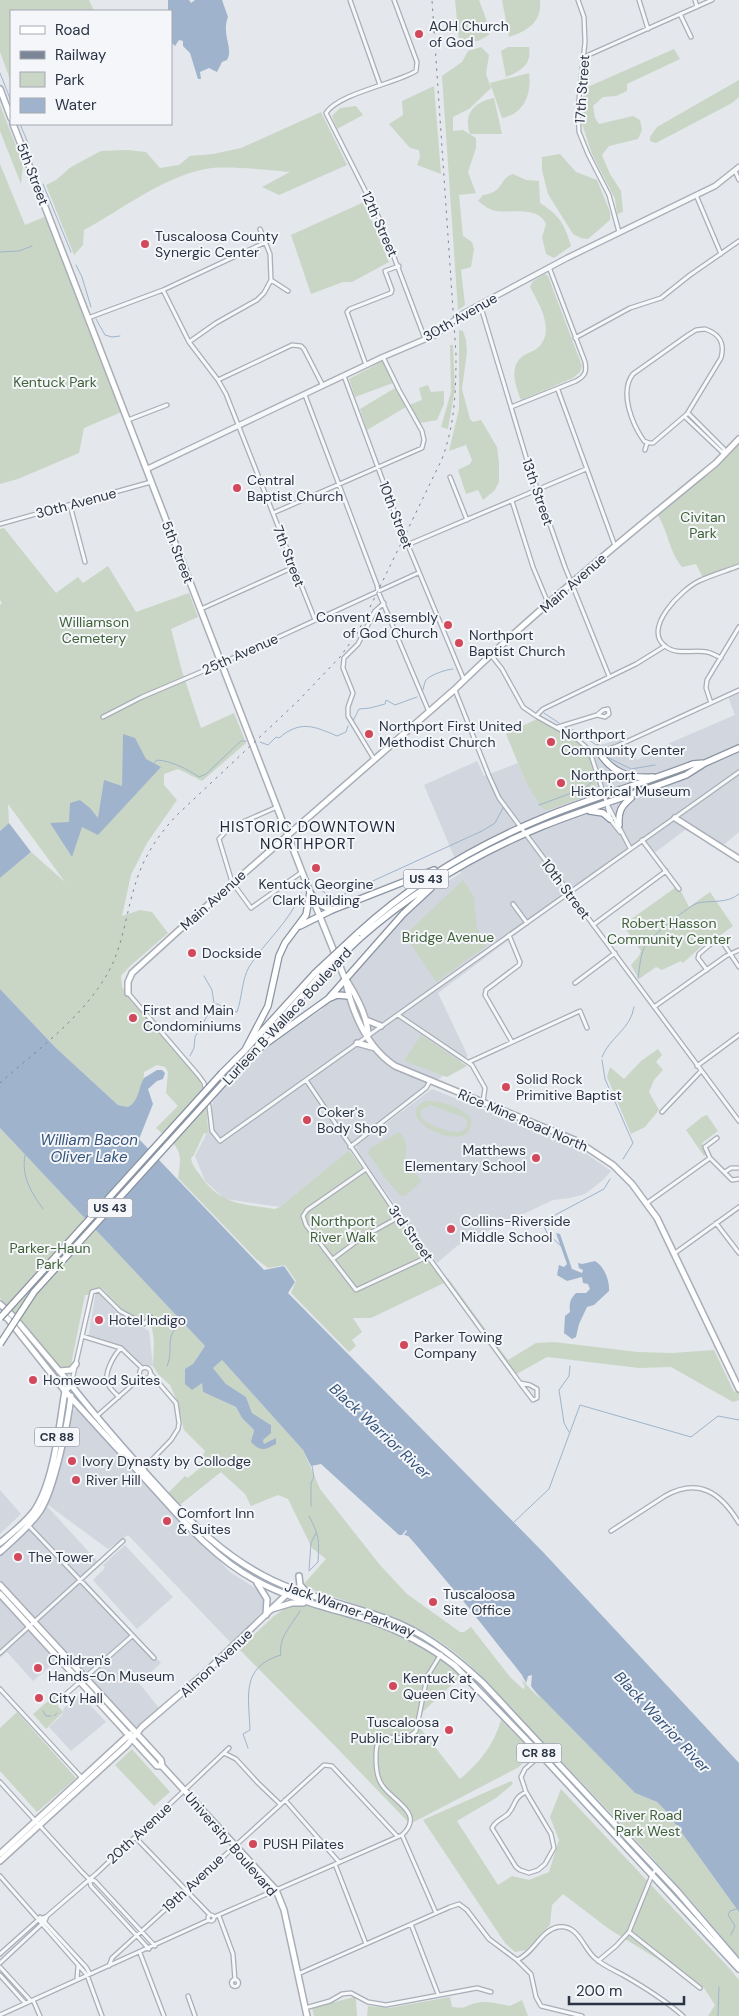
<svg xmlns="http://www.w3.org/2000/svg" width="739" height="2016" viewBox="0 0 739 2016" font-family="'DM Sans',sans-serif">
<rect width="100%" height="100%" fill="#e4e7ec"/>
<path fill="#d2d6de" d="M739 693V832L721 847 685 830 653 854 642 840 438 993 468 1056 349 1150 280 1207 225 1199 205 1181 195 1156 207 1133 213 1102 241 1064 321 1010 416 901 461 873 424 785 477 761 484 776 518 763 525 780 543 809 593 794 597 773 593 747 625 738 637 760 672 742 735 715 728 697Z
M432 1089 575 1146 611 1171 603 1180 585 1194 570 1198 553 1200 502 1224 457 1246 437 1263 356 1150 357 1145Z
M96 1290 114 1310 149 1331 153 1366 140 1365 117 1348 88 1340Z
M74 1409 80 1410 211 1552 230 1572 260 1591 265 1599V1609L231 1643 128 1535 108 1549 48 1505Z
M0 1490 21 1514 0 1534Z
M46 1505 99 1563 84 1579 161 1663 139 1683 163 1713 128 1741 61 1657 33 1681 7 1652 0 1658V1548Z
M125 1545 173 1597 137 1629 93 1580 105 1568 103 1565Z
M80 1694 106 1722 71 1751 49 1727 62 1715 64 1708Z"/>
<path fill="#c9d6c5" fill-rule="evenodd" d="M0 0H89L94 11H11V82L0 52Z
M455 0H479L486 19 489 35 478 41H459Z
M502 0H540C542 22 528 31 509 37Z
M481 47 489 55 486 74 491 88 469 109 453 117V131L463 130 476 138V148L468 172 476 193 459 195 463 236 472 242 474 249 471 267 461 270 465 305 458 310 442 76 462 62 468 51Z
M508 47H529C532 65 521 71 506 77L501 51Z
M674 49 680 59 627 84V91L616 96 603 97 593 106 595 118 599 124 633 116 640 120 642 130 638 139 609 146 602 155 610 174 621 191 623 212 617 214 615 199 592 154 582 124 583 89Z
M529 73C532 94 524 114 502 118L490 83Z
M739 80V97L732 103 656 143 650 141V137L657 127Z
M434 86 441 174 417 165 420 157 419 150 410 148 389 124 403 115 402 101Z
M494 98 502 134H470C463 114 474 102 494 98Z
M0 105 23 164 21 184 0 131Z
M356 106 363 115 337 129 332 116 340 108Z
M321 112 347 165 279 195 262 187 290 172C267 170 226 165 205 169 161 178 123 209 84 230L83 245 74 255 46 185 56 180 71 167 101 151 127 150 146 152 160 168 179 165 190 156 213 154 241 148Z
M560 154 576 172 597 180 610 212V220L588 239 581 238 573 234 548 194 542 170V157Z
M0 164 25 225 49 215 124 411 84 428 79 453 18 479 0 484Z
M513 174 526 180 539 181 540 203C560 216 564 223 571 246L554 258 546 254 542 237 546 224C537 204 507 215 492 210 487 208 482 204 478 201L483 195C505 192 498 179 513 174Z
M364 202 389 262 352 282H343L311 294 291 235Z
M545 274 548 276 582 366 580 372 573 378 521 400C516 387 508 367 523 356 529 352 538 350 542 343 553 326 538 302 530 287L533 281Z
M459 330 463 331 466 340 467 352 462 389 470 419 473 422 481 420 497 447 499 463V482L495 490 483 500 478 490 466 494 458 470 470 464 472 460 466 445 449 451 459 409Z
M450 345H453L455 389 448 429 441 427 451 392Z
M383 361 393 383 355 397 349 379Z
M428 385 431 392 444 391V404L437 420 420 423 409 405 422 400 419 388Z
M395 388 406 407 367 430 360 409Z
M739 444V564L703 578 696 564 682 567C669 552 668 530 657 514L727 457Z
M4 528 56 593 78 577 83 583 108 566 136 612 189 593 198 617 171 629 182 671 201 728 234 713 246 743 202 781 178 769 164 774V785L177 800 147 843 131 875 122 916 140 910 152 912 168 933 129 967 121 976 122 987 134 1004 197 1074C206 1092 207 1112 208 1131L206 1134 204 1133 194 1155 191 1158C192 1165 196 1170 200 1175 220 1205 243 1204 275 1209L280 1207 349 1150 441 1278H448L508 1360 536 1343 554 1342 638 1352 672 1353 714 1350 734 1392 739 1390V1400L733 1402 671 1367 639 1368 547 1357 513 1376 444 1283 371 1318H353L362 1332 352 1340 356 1346 349 1352 291 1293 296 1281 285 1265 268 1268 256 1259 178 1178C183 1147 179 1149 156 1128L178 1106 166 1093 168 1072 165 1067 157 1065 144 1072C144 1083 138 1102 128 1107L118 1105 56 1048 0 989V878L31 852 65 882 8 804 9 823 0 831V605L2 603 0 600V529Z
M539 718C564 730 599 747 596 779 595 785 597 789 593 794L548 810 543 809 540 806 525 780 506 734Z
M463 880 474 897 477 928 486 946 436 982 405 935Z
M676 887 682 893 689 907 710 892 733 926 718 937 715 934 683 963 681 961 662 970 656 967 639 979 631 965 639 956 641 951 623 925Z
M421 1035 467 1066 447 1077 404 1061Z
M658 1049 662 1055 656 1062 663 1070 654 1080 649 1092 659 1110 645 1127 631 1134 607 1077 610 1067 624 1079 641 1061Z
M426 1101C439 1100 465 1108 471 1119 476 1160 386 1119 426 1101ZM430 1105 463 1117 467 1121C468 1143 434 1126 424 1121L421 1117V1110Z
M707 1115 718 1131 702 1143 707 1153 704 1156 686 1130 702 1117Z
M0 1128 205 1346 193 1364 202 1382 203 1392 236 1407 242 1418 254 1430 252 1435 264 1444 263 1440 271 1425 252 1413 246 1397 226 1384 213 1368 221 1359 303 1450 320 1489 380 1565 407 1594 460 1632H464L471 1627 510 1677 523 1689 525 1687 520 1677 411 1540 404 1536 408 1528 528 1684 635 1793 657 1802 666 1811 739 1912V1957C674 1879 604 1805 534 1733 504 1702 475 1664 439 1641 397 1614 348 1603 302 1586L326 1559 312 1548 288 1499 278 1495 251 1506 245 1494 221 1472 176 1508 165 1496 185 1476 188 1478 201 1467 199 1463 205 1451 184 1430 177 1401 170 1385 158 1374 153 1366 154 1341 152 1328 121 1308 102 1288H94L88 1295H85L71 1365 67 1370H62L0 1298Z
M399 1132C409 1141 407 1156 402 1167L411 1169 422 1181 405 1196H401L385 1178 368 1153 370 1148Z
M309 1603 392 1629 438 1654 461 1676 414 1720 460 1779C479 1763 494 1745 501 1720L524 1742 531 1754 519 1767 410 1824 336 1747 239 1649 274 1616 287 1607Z
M56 1694 60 1697 58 1706 63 1712 46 1729 33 1714 48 1701 50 1703 53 1699 51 1698Z
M17 1712 76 1778 37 1812 0 1771V1728Z
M132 1749 170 1792 154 1806 115 1765Z
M511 1781 513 1784 496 1798 457 1821 498 1885 512 1876 529 1880 549 1872 559 1840 550 1817 561 1789 730 1969 739 1980V2016H708L715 2005 704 1988 609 1929 563 1894 552 1905 550 1925 526 1950 515 1952 505 1943 423 1820Z
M354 1997 356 1999 357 2016H314L312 2008Z
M450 1997 452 2007C469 2009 463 2006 476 2003 487 2000 499 2004 510 2006L522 2000 528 2016H367L368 2006 389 2008Z"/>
<path fill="#9fb4cc" d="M168 0H189L191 3 195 0H222L228 17C221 35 234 48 227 60L222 62 217 72 209 68 200 72 201 79H198L190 53 183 46V41L179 40 175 46 171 42V11H168Z
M123 734 135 738 146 759 161 767 98 835 82 827 72 857 50 823 69 822 70 803 80 800 90 808 98 818 104 780 122 786Z
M9 823 31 852 0 878V831Z
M0 989 56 1048 118 1105 128 1107C139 1101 138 1089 144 1078L157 1070H162L165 1073 163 1079 157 1081 148 1089 153 1104 139 1139 264 1270 284 1266 295 1282 288 1293 543 1552 739 1763V1912L666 1811 657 1802 635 1793 528 1684 468 1607 408 1536 399 1535 321 1464 311 1466 303 1450 222 1360 213 1368 226 1384 246 1397 252 1413 271 1425V1433L263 1440 264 1444 276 1438V1444C264 1450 261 1452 251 1442L254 1430 242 1418 236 1407 203 1392 202 1383 192 1390 185 1384V1369L193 1364 205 1346 0 1128Z
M556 1233 560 1234 572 1269 582 1273 583 1270 579 1268 578 1263 582 1264 595 1261C604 1266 610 1281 609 1291L594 1305 587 1307 579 1324 576 1337 572 1339 564 1333 565 1316 570 1312C569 1304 570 1299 576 1293H586L590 1289 588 1284 583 1283 582 1277 567 1281 557 1275 559 1265 564 1267 567 1264Z"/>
<path fill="#e4e7ec" d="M406 1530 407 1531 404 1535 408 1536 417 1546 468 1607 522 1675 526 1684 528 1676 532 1675 531 1686 540 1699 520 1678 415 1547 407 1538 397 1536 402 1535Z"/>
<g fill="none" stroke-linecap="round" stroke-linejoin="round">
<path stroke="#9fb4cc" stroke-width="1" d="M0 73 11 101
M20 124 28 143
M43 184 71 252
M0 252 19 251 32 246
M76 265 82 277 91 307
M96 319 105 335 112 337 120 336
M422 692C424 688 424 683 426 680 430 675 447 669 453 669
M544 713 559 723
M353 721 359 709 370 708 385 704 386 700 395 705 417 697
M566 727 580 733 596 745 599 744
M260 742 268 745 276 737 279 738C300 720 314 726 337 736L346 732 348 726
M586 750 593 766
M609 758 631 769 655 765
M154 763 157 760C172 761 187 769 199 777L206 774 241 741H246
M539 805 585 788 595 779V772
M319 888 330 897 340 896 482 831 495 823 503 808
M204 976 212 990 214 1003
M638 978C640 967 640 954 646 944 651 937 691 904 698 903 712 900 727 904 739 894
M190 1056 194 1048 195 1037 214 1004H218L227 1010 237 1012C242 998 242 979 249 967 265 941 290 922 301 893
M602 1057C609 1038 631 1029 634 1007
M602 1060 605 1079 633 1143 623 1159
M25 1155C21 1176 31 1192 43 1209
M561 1246 547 1233 542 1222 604 1189 610 1179
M167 1366C175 1348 162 1335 183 1323
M569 1432 564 1423 559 1390 569 1376 570 1366
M311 1506V1483L314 1477 312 1466
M309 1516C320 1537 319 1540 318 1562L309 1571
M514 1522 549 1489 580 1405 691 1437 718 1416 739 1420
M309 1570 311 1543 316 1533
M43 1711 46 1716H51
M54 1716 57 1713
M248 1748 243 1734 250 1730C249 1697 240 1667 281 1655 278 1638 291 1626 300 1611
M731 1935 735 1926 728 1915 730 1911 739 1908
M718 2016 719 1987"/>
<defs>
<path id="minor" d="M350 0 380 85
M394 0 417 62 416 71C395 84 339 93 326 113L380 220 425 339
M578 0 584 17 585 42 578 108 579 132 588 154 609 195 619 232
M639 0 648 29
M695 0 697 7
M680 14 691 37
M584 57 712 0
M735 171 739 180
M696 195 721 254
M260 229 270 254 271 280 288 291
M163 290 189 342 218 380 226 394 315 620
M480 304 526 457 565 567 609 676
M88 318 163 290 266 242
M705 329C720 334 725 343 721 358L687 414 653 443H649L644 441C632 424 619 392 633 374L688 335 696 330Z
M575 338 630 308 661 298 690 275 739 241
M189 342 216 323 257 300 264 293 271 280
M366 365 347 312 350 309 391 293 392 290 385 271 399 266
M344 376 397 519 464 680
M218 380 292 345 301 346 304 349 323 386
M558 390 615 546
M305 395 377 585 378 591 429 712
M511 407 576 381C585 376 587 372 585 362L549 267
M688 413 724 449V454
M685 417 724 454
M128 420 167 405
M645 450 647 443
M450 477 467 520
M512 501 533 567 548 603
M70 505 85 562
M273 513 422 448 424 440 422 431 399 390 383 357
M0 524 151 482
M407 545 586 469
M201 609 294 567
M491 655 502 669 523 707 536 716 577 739 586 747 591 755 607 804 630 848
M721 658C717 656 712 653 707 652 693 649 677 656 665 646 642 628 682 589 699 581 712 575 726 571 739 566
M455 690 489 776 499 798 739 1121
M711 703 706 688 707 680 739 627
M608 709 609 714 605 717 597 715 603 710Z
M536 716 543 709 636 664 665 646
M103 717 142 697 222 663 418 573
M558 727 597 715
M591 755 617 746 739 690
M374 759 348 716V707L353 693 343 668 344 658 358 644 375 611 384 603
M607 805 610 819 620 832
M277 807 229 828 219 839 232 882 251 908 302 872
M642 840 679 889
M513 904 527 923
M593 925 666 871
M509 935 520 962 519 965 486 990 485 995 512 1042
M707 970 698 958 699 954 713 942 721 940 739 967
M575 983 615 953
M128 993 199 1076 204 1083 209 1106 212 1131 220 1141 739 772
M654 1007 726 956 739 950
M398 1015 472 1065 485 1088 483 1102
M469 1062 580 1011 587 1028
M697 1066 739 1035
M306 1080 392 1207 520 1383
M662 1112 701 1071
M350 1147 426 1088 430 1081
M710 1158 705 1147 717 1138
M366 1169 307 1210 303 1216 306 1225 356 1290 427 1257
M725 1172 731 1168H739
M647 1203 710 1158 732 1180 739 1179
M716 1223 739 1253
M675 1253 739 1207
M333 1259 361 1238 399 1217
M82 1336 121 1348 142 1368
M139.5 1373a5.5 5.5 0 1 1 11 0a5.5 5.5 0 1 1-11 0Z
M520 1383 530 1385 537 1389V1398L533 1400Z
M71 1385 92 1292 99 1290 120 1311 144 1324 151 1317
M119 1397C115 1393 110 1389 108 1384 103 1374 114 1355 121 1348
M97 1416 141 1377
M142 1470 171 1440 178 1429 179 1423 176 1403 151 1374
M27 1524 154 1658
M611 1531 665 1496C699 1477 721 1493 739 1523
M0 1653 123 1541
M0 1689 83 1779
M64 1699 65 1695 132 1636
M224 1753 236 1759 258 1783 280 1804
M0 1782 82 1872 89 1879 91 1886 149 1949
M526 1792 551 1834 554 1848 545 1864 538 1870 529 1873 520 1870 516 1867 492 1828C495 1821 502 1819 508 1814 516 1805 513 1798 526 1792Z
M526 1792 521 1777 525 1769 542 1754
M285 1800 339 1862
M402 1835 436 1913
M135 1837 210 1915
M335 1864 366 1944
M0 1876 87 1975 102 2016
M89 1879 95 1881 155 1946
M208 1918a3 3 0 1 1 6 0a3 3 0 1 1-6 0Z
M219 1916 233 1954 235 1980
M40 1917 86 1967 90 1974
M214 1917 402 1835C426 1813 392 1801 382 1785 377 1778 376 1767 376 1759 376 1750 376 1743 382 1737L408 1738 416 1731 427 1677 441 1654
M411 1924 438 1994
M629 1932 700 1988
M140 1953 164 2016
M0 1954 38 1920 47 1916 97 1873 229 1748
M598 1961 616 1946 629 1932 652 1875 656 1869
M0 1963 45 1921 47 1916
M109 1966 112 1958 324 1765 332 1766 397 1836
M0 1967 31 2001
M298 1974 450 1907 459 1904 467 1910 489 1939 517 1960
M0 1975 25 2003
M77 1979 78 1966
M231.5 1983a3.5 3.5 0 1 1 7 0a3.5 3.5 0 1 1-7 0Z
M188 1996 195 2016
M33 2000 40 2016
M305 2008 330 2001 342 1994 351 1993 368 2002 386 2005 477 1988 491 1992
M0 2015 209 1920
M582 2016 541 2006 536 1997 531 1974 517 1960C533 1954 541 1930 558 1927 579 1924 583 1949 596 1959 604 1966 614 1970 623 1975 644 1987 665 2000 683 2016"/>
<path id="tertiary" d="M147 469 383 357 435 335 464 313 567 258 715 186 739 167"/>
<path id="secondary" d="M0 89 11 118
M13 124 302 872 345 979C352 1011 366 1047 395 1066L577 1141 613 1165 632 1184 657 1218 739 1389
M675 818 739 859
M347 981C357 997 368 1017 368 1035
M128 993V982L132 973 177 932 454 690C537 609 627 536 716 463L739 439
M366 1020 381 1026
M357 1043 375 1048
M0 1304 13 1316 71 1385
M0 1313 8 1319 65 1391
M59 1371 71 1370 76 1364
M0 1585 161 1760 162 1766 276 1890 284 1910 307 2016
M0 1594 157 1766H162
M0 1854 130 1734
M0 1861 127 1745 142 1727 206 1672 286 1595 290 1588"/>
<path id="primary" d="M71 1385C100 1422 131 1457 163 1492 193 1525 224 1555 264 1576 307 1599 356 1605 400 1624 433 1639 458 1660 483 1683L677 1891 739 1963
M65 1391C92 1421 120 1451 147 1481 179 1516 212 1557 255 1580 291 1600 330 1608 369 1620 401 1631 429 1646 455 1666L541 1755 739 1969
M0 1543C12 1533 25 1523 34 1511 54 1482 59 1426 65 1391L71 1385
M0 1552C14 1539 29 1527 40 1511 54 1490 68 1423 71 1396
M299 1576 300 1585 307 1593
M257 1583 267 1599 266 1615
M272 1609 292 1603H303"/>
<path id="trunk" d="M599 752C612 773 630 779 653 777
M590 811 603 813 610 819
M619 825C618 812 621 806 631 798
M310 893 321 905 332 910
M300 926 332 910 434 870
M358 933C412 883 477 845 545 817 594 797 644 783 693 764L705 763
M359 939C412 892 477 853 543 826 590 807 639 793 686 775L705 763 739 748
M330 998 337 995 349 996
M258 1045 319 977
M245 1050 268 1006 279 956 285 943 306 915 310 893
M250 1055 328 999 403 914 431 888
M222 1073 245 1050 315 973
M228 1078 252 1052"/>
</defs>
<use href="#minor" stroke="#a9aeb7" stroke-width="5.5"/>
<use href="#tertiary" stroke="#a9aeb7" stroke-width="7"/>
<use href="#secondary" stroke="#a9aeb7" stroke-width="8"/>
<use href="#primary" stroke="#a3abb8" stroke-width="8"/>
<use href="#trunk" stroke="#8b94a3" stroke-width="8"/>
<use href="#minor" stroke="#f7f8fa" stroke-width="3"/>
<use href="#tertiary" stroke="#f7f8fa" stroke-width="4.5"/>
<use href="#secondary" stroke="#fff" stroke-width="5"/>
<use href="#primary" stroke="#fff" stroke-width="5"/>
<use href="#trunk" stroke="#fff" stroke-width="5.5"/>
<path stroke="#7d8696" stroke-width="1" stroke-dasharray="2.5 5" stroke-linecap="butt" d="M0 1083C39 1048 88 1014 112 965 124 939 127 909 136 882 144 856 159 834 177 815L297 702 340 657 358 632 442 459C455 424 456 391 456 354L432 0"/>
<defs>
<path id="trunk-bridge" d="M315 973 358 933
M319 977 359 939
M0 1318 222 1073
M0 1344 34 1292 228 1078"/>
</defs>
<use href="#trunk-bridge" stroke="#8b94a3" stroke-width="8" stroke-linecap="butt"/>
<use href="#trunk-bridge" stroke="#fff" stroke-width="5.5"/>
</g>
<g fill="#d1495b" stroke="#f4f6f9" stroke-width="2">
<circle cx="419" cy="34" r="5"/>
<circle cx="145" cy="244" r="5"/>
<circle cx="237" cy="488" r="5"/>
<circle cx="448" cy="625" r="5"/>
<circle cx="459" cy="643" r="5"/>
<circle cx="369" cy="734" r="5"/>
<circle cx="551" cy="742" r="5"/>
<circle cx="561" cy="783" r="5"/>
<circle cx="316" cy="868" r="5"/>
<circle cx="192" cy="953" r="5"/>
<circle cx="133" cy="1018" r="5"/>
<circle cx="506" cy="1087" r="5"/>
<circle cx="307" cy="1120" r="5"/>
<circle cx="536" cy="1158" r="5"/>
<circle cx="451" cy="1229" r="5"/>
<circle cx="99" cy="1320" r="5"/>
<circle cx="404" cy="1345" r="5"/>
<circle cx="33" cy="1380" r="5"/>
<circle cx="72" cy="1461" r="5"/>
<circle cx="76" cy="1480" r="5"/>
<circle cx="167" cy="1521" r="5"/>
<circle cx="18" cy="1557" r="5"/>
<circle cx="433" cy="1602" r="5"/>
<circle cx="38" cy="1668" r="5"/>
<circle cx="393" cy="1686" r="5"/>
<circle cx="39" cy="1698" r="5"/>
<circle cx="449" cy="1730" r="5"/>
<circle cx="253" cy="1844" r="5"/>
</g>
<g text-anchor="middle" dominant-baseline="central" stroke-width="4" stroke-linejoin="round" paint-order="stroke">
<g fill="#f4f6f9" stroke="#676e7b" stroke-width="1">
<rect x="403.5" y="869.5" width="45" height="19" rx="4"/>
<rect x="87.5" y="1198.5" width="45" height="19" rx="4"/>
<rect x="34.5" y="1427.5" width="45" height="19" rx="4"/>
<rect x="516.5" y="1743.5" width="45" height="19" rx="4"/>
</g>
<g font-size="12" font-weight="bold" fill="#2b3445">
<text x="426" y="879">US 43</text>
<text x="110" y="1208">US 43</text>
<text x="57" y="1437">CR 88</text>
<text x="539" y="1753">CR 88</text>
</g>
<g font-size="14" fill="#2b3445" stroke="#f4f6f9" text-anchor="start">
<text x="429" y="26">AOH Church<tspan x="429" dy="16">of God</tspan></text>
<text x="155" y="236">Tuscaloosa County<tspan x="155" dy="16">Synergic Center</tspan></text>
<text x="247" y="480">Central<tspan x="247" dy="16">Baptist Church</tspan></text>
<text x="438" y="617" text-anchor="end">Convent Assembly<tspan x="438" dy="16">of God Church</tspan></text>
<text x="469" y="635">Northport<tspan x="469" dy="16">Baptist Church</tspan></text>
<text x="379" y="726">Northport First United<tspan x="379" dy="16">Methodist Church</tspan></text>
<text x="561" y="734">Northport<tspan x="561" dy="16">Community Center</tspan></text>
<text x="571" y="775">Northport<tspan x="571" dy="16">Historical Museum</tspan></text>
<text x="316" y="884" text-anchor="middle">Kentuck Georgine<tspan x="316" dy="16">Clark Building</tspan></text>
<text x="202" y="953">Dockside</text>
<text x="143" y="1010">First and Main<tspan x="143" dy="16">Condominiums</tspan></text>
<text x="516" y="1079">Solid Rock<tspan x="516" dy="16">Primitive Baptist</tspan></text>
<text x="317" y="1112">Coker's<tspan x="317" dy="16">Body Shop</tspan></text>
<text x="526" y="1150" text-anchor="end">Matthews<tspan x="526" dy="16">Elementary School</tspan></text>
<text x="461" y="1221">Collins-Riverside<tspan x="461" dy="16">Middle School</tspan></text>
<text x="109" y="1320">Hotel Indigo</text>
<text x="414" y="1337">Parker Towing<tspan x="414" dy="16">Company</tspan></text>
<text x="43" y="1380">Homewood Suites</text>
<text x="82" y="1461">Ivory Dynasty by Collodge</text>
<text x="86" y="1480">River Hill</text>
<text x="177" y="1513">Comfort Inn<tspan x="177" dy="16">&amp; Suites</tspan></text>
<text x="28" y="1557">The Tower</text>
<text x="443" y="1594">Tuscaloosa<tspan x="443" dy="16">Site Office</tspan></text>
<text x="48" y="1660">Children's<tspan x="48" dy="16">Hands-On Museum</tspan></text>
<text x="403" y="1678">Kentuck at<tspan x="403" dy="16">Queen City</tspan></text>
<text x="49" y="1698">City Hall</text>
<text x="439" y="1722" text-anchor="end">Tuscaloosa<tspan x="439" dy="16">Public Library</tspan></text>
<text x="263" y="1844">PUSH Pilates</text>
</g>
<g font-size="14" fill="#2b3445" stroke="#f4f6f9">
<text transform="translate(582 89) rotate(-86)">17th Street</text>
<text transform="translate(33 174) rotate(69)">5th Street</text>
<text transform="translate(380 224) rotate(66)">12th Street</text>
<text transform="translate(460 317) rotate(-30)">30th Avenue</text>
<text transform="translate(538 492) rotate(71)">13th Street</text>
<text transform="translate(76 503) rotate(-15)">30th Avenue</text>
<text transform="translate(396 515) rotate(69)">10th Street</text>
<text transform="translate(178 552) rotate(69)">5th Street</text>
<text transform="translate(289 556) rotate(69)">7th Street</text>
<text transform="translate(573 583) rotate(-41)">Main Avenue</text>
<text transform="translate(240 654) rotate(-24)">25th Avenue</text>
<text transform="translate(566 889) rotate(53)">10th Street</text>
<text transform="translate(213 900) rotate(-42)">Main Avenue</text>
<text transform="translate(287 1016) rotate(-47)">Lurleen B Wallace Boulevard</text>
<text transform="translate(523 1120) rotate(23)">Rice Mine Road North</text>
<text transform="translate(411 1233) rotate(54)">3rd Street</text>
<text transform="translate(350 1609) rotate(20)">Jack Warner Parkway</text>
<text transform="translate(216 1663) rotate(-43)">Almon Avenue</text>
<text transform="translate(139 1833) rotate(-43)">20th Avenue</text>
<text transform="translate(231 1844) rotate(49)">University Boulevard</text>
<text transform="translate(193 1883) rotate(-43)">19th Avenue</text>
</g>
<g font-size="14" fill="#3f6138" stroke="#f4f6f9">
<text x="55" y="382">Kentuck Park</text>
<text x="703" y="517">Civitan<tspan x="703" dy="16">Park</tspan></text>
<text x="94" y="622">Williamson<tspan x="94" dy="16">Cemetery</tspan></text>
<text x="669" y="923">Robert Hasson<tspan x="669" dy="16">Community Center</tspan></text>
<text x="448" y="937">Bridge Avenue</text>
<text x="343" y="1221">Northport<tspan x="343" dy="16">River Walk</tspan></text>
<text x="50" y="1248">Parker-Haun<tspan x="50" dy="16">Park</tspan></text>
<text x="648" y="1815">River Road<tspan x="648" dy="16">Park West</tspan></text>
</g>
<g font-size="15" letter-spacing="1" fill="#1d2536" stroke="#f4f6f9">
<text x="308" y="827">HISTORIC DOWNTOWN<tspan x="308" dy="17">NORTHPORT</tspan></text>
</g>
<g font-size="15" font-style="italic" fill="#34527a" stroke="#f4f6f9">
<text x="89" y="1140">William Bacon<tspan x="89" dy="17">Oliver Lake</tspan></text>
<text transform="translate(380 1431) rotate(43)">Black Warrior River</text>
<text transform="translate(662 1722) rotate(47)">Black Warrior River</text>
</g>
</g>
<rect x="10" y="10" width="162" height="115" fill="#f4f6f9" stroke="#a4a8b1"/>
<rect x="20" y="26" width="25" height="8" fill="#ffffff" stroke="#a4a8b1"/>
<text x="55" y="35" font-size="15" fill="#2b3445">Road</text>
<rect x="20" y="51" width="25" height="8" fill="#7d8696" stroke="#a4a8b1"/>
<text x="55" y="60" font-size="15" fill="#2b3445">Railway</text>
<rect x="20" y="72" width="25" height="15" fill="#c9d6c5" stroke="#a4a8b1"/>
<text x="55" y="85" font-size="15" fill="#2b3445">Park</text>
<rect x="20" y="98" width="25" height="15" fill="#9fb4cc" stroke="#a4a8b1"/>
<text x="55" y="110" font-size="15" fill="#2b3445">Water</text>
<path d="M569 1996v8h115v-8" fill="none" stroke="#2b3445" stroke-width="2.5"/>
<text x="576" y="1996" font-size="15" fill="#2b3445" stroke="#f4f6f9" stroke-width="4" paint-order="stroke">200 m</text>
</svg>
